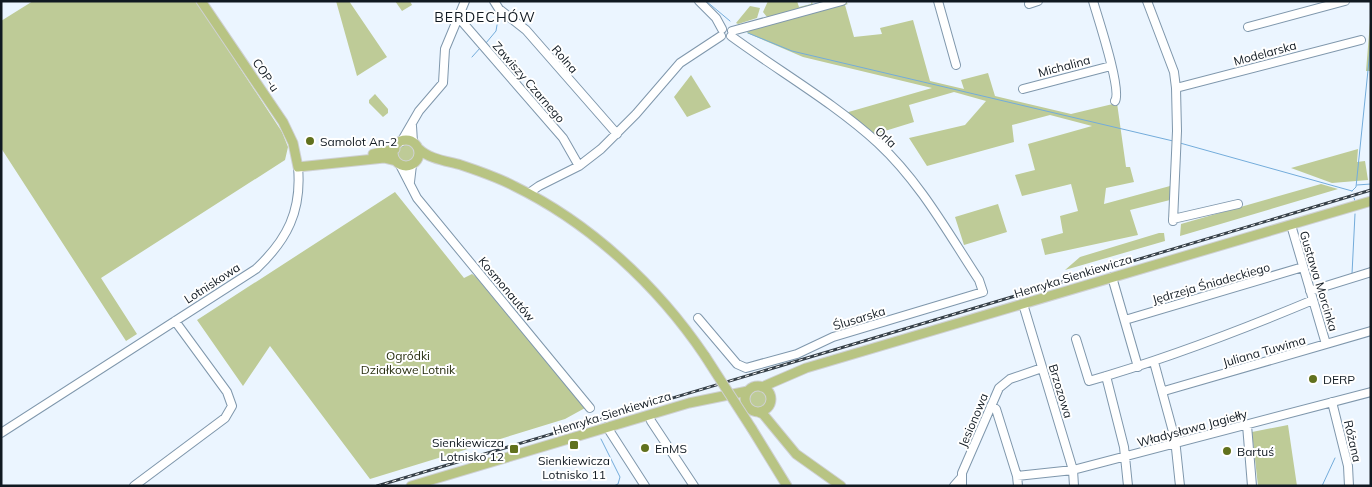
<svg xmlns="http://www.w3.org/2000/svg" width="1372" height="487" viewBox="0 0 1372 487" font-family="Mulish,sans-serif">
<rect width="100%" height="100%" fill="#ebf5ff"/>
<path fill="#becb97" d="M33 1H196L282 132 288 147 285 160 101 278 137 334 126 341 1 148V21Z
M336 1H349L387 57 357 76Z
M395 1H410L412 5 402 11Z
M768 1H797L799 7 811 4 812 1 813 6 767 17 763 12Z
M845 2 848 4 845 5 854 37 882 34 880 28 913 20 930 81 964 89 961 80 988 73 995 96 1071 114 1117 103 1126 167H1130L1134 182 1106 188 1104 204 1170 186V200L1130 210 1138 235 1045 255 1041 239 1063 233 1060 216 1078 211 1071 184 1022 196 1015 175 1035 170 1028 144 1092 126 1050 115 1012 125 1014 142 927 166 909 138 965 125 986 101 954 92 909 105 914 122 872 135 845 113 932 88 803 57 747 33 751 29Z
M750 6 760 8 757 18 738 24 736 23Z
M1371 10V71H1366Z
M691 75 711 107 687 117 674 97Z
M375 94 388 109V113L383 117 369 103V100Z
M397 153a9 9 0 1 1 18 0a9 9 0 1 1-18 0Z
M1358 149 1357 162 1365 161 1368 180 1332 183 1291 168Z
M1321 184 1338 189 1180 236 1181 224Z
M395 192 464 278 472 274 476 277 585 408 565 419 370 479 270 346 243 386 197 320Z
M998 204 1007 232 964 245 955 217Z
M1159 233H1164L1165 241 1065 270 1080 257Z
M749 399a9 9 0 1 1 18 0a9 9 0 1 1-18 0Z
M1288 425 1297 486H1258L1252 432Z"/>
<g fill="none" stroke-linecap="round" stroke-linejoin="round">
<path stroke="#73acdb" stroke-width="1" d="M706 1 730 21
M748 33 792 51 1173 141
M486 43 496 31 497 25
M472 57 481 47
M1180 143 1352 191
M1357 185 1371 184
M1352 191 1356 187 1371 41
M1354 198 1355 201
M1352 274 1355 214
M601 439 620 477 618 484 614 486
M1322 486 1335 458"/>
<defs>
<path id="minor" d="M494 1 499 9 526 30 617 134
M699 1 716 18 722 29
M938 1 956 65
M1093 1C1098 18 1122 90 1115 101
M1147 1 1174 72 1176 88 1177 131 1173 221
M1029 4 1038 1
M458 17 563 138 579 166
M1248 27 1345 1
M732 31 842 1
M1176 88 1361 40
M1023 89 1111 66
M412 126 413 142
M401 142 419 111 443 83 445 49 465 1
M400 165 417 198 590 408
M410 182 412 165
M529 193 539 186 579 166 601 149 636 114 680 63 721 36
M1173 219 1238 204
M1291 225 1326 344
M1112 277 1138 367
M1310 291 1371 272
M1023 304 1073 470 1074 486
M698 318 737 364 746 368 797 354 833 337 983 292 979 280C948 233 920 182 878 143 833 102 780 72 731 36
M1125 320 1303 267
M1076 339 1089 381C1166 359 1239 331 1313 300
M1154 362 1175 439 1180 486
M1106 376 1124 447 1128 486
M1164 391 1371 331
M1332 402 1348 466 1349 486
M991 406 996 409 1017 476 1018 486
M649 415 651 421 694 486
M1247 425 1252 486
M607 427 645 486
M1 433 256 269C287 240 302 211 298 167
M1017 476 1073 470 1371 392
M134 486 225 418 232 406 227 392 175 321
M954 486 961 478
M962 486V473L999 388 1010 379 1042 368"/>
<path id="major" d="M201 1 283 122 293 143 298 167 384 158 396 161
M393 153a13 13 0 1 1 26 0a13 13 0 1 1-26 0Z
M419 149C429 159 447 161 461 165 479 171 497 177 514 186 590 223 657 285 705 356
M373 154 395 149
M745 399a13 13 0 1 1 26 0a13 13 0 1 1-26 0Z
M762 387 806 368 1371 201
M758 412 763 414 796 454 841 486
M752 429 787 486
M411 486 689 403 748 391"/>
</defs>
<use href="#minor" stroke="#7f97ac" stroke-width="10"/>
<use href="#major" stroke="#cfd1d3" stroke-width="11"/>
<use href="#minor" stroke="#fff" stroke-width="8"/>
<use href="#major" stroke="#b8c483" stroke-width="9"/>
<defs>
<path id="rail" d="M377 486 1371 190"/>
</defs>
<use href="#rail" stroke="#374149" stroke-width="3"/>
<use href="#rail" stroke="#fff" stroke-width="1" stroke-dasharray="4" stroke-linecap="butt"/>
<defs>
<path id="major-bridge" d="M705 356 752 429"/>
</defs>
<use href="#major-bridge" stroke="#cfd1d3" stroke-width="11" stroke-linecap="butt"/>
<use href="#major-bridge" stroke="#b8c483" stroke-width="9"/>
</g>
<g fill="#61711d" stroke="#fff" stroke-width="2">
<circle cx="310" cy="141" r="5"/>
<circle cx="1313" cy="379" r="5"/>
<rect x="569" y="440" width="10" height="10" rx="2.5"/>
<circle cx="645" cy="448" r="5"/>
<rect x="509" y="444" width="10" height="10" rx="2.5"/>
<circle cx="1227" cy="451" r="5"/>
</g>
<g text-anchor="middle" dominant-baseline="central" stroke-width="4" stroke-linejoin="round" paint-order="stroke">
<g font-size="12" fill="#101921" stroke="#fff">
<text transform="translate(1265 53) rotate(-15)">Modelarska</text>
<text transform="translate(565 59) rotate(49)">Rolna</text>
<text transform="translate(1064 66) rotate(-15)">Michalina</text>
<text transform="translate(266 75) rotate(56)">COP-u</text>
<text transform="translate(529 82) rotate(49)">Zawiszy Czarnego</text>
<text transform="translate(886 137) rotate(44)">Orla</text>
<text transform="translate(1073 276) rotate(-17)">Henryka Sienkiewicza</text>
<text transform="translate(1319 281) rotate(73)">Gustawa Morcinka</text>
<text transform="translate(212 283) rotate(-33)">Lotniskowa</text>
<text transform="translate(1211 283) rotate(-16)">Jędrzeja Śniadeckiego</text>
<text transform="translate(507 289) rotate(50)">Kosmonautów</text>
<text transform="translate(859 318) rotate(-17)">Ślusarska</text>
<text transform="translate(1264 351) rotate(-16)">Juliana Tuwima</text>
<text transform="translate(1061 391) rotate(73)">Brzozowa</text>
<text transform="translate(612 413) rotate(-17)">Henryka Sienkiewicza</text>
<text transform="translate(973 420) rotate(-67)">Jesionowa</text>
<text transform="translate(1192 428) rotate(-15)">Władysława Jagiełły</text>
<text transform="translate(1353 441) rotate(77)">Różana</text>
</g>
<g font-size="12" fill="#101921" stroke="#fff" text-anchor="start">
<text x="320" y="141">Samolot An-2</text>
<text x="1323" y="379">DERP</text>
<text x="504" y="442" text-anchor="end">Sienkiewicza<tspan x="504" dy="14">Lotnisko 12</tspan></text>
<text x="655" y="448">EnMS</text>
<text x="1237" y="451">Bartuś</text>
<text x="574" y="460" text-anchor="middle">Sienkiewicza<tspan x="574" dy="14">Lotnisko 11</tspan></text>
</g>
<g font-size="12" fill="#292f11" stroke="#fff">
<text x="408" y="355">Ogródki<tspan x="408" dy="14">Działkowe Lotnik</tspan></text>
</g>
<g font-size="14" letter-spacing="1" fill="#101921" stroke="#fff">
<text x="485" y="17">BERDECHÓW</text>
</g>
</g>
<rect width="1372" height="487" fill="none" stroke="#101921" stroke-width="5"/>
</svg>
